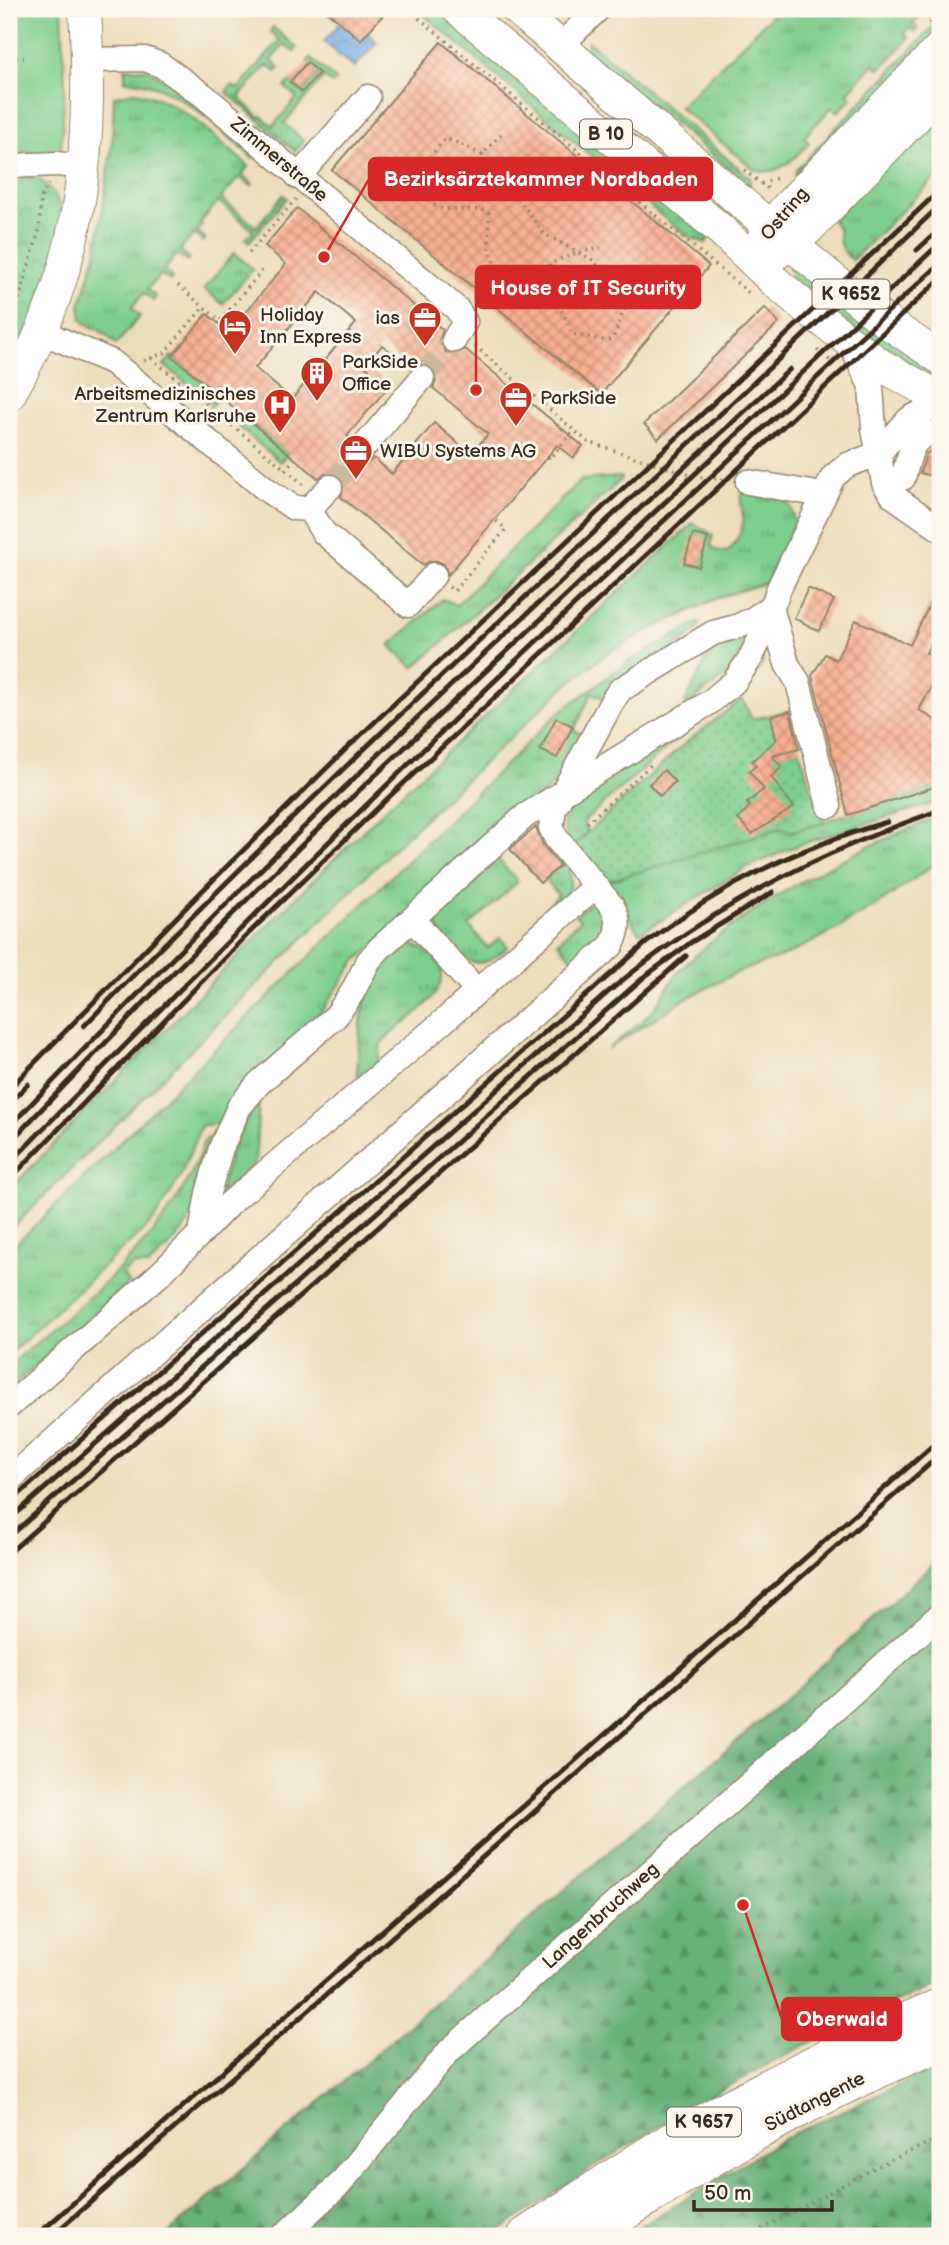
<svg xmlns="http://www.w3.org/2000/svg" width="949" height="2245" viewBox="0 0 949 2245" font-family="'Balsamiq Sans',sans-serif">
<defs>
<pattern id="grass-tufts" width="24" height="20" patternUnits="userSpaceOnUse" patternTransform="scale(1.75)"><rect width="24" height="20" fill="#7fce8d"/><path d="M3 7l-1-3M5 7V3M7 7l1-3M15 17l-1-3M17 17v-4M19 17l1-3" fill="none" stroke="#69a773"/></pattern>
<pattern id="forest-firs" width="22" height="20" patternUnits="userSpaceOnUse" patternTransform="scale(1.75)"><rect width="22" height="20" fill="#67b178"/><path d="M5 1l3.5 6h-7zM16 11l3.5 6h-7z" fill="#569062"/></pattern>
<pattern id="park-crowns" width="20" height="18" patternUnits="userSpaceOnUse" patternTransform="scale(1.75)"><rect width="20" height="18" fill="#7fce8d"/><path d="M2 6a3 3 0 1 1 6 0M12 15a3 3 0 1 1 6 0" fill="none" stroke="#69a773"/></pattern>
<pattern id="garden-dots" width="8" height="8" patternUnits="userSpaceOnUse" patternTransform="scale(1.75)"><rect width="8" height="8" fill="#7fce8d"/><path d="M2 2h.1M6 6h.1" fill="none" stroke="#69a773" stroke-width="1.8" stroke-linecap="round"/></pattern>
<pattern id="water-waves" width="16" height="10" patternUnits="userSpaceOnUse" patternTransform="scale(1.75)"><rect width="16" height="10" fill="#6daadf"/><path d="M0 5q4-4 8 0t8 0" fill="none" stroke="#5b8bb4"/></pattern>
<pattern id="building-cross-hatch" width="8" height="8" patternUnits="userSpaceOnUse" patternTransform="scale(1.75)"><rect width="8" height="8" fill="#f8af90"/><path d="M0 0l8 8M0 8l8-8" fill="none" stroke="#ca8f75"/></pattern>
</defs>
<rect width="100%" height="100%" fill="#fbf7ec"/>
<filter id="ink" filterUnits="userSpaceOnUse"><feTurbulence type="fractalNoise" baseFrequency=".0143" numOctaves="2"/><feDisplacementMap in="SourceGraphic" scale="14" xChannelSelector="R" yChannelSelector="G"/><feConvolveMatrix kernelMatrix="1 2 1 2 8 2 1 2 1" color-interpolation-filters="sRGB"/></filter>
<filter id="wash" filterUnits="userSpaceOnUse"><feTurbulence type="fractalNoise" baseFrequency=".00686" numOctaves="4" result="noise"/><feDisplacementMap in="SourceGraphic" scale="28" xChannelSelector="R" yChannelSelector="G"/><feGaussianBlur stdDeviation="1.57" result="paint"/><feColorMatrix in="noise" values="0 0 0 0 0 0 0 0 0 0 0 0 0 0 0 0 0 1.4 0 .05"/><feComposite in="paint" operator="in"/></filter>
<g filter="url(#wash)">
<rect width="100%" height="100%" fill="#edb"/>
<path fill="url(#grass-tufts)" stroke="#5d7c56" stroke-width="2" d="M417 9H439L709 238 706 243 691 238 668 221Z
M778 9H938L930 17 924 13 913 24 918 29 915 32 910 28 904 33 909 38 880 69 874 64 847 93 852 98 838 112 832 107 804 137 809 143C793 159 779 178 754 169L679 107Z
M940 20V36L794 182 796 170Z
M273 27 297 48 294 52 284 44 271 60 280 68 276 72 267 65 239 97 259 117 261 116 273 126 297 98 285 87 290 82 302 92 319 73 307 62 310 58 336 80 332 84 324 77 284 123 304 141 295 151 226 92 232 85 238 89 280 40 270 31Z
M588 41 750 178V186L587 50Z
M125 68 146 69 169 82 255 155 253 158C217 129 173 79 125 81Z
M134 92C180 98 214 138 249 166L242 174 253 184 251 186 239 177 221 198 256 227 283 195 287 198 249 242 246 239 253 230 218 201 200 223 202 225 197 231 206 239 203 242 194 234 180 250 189 258 187 261 177 254 164 270 172 278 170 281 161 274 147 289 156 297 153 301 144 293 131 308 140 316 116 345 104 333 86 324 82 319 80 306 96 254 112 144 114 96Z
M940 103V173L852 260C841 250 838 244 839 229L832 221Z
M234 253 253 269 223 304 204 289Z
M788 262 940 368V389L907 371 792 278Z
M172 356 220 396 212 405 164 365Z
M246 418 288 453 280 462 239 427Z
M621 477V480L414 668 390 645 443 599 456 605 581 480Z
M742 492 786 500 791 507 795 522 766 583 720 597 649 630 606 654 564 687 401 841 9 1231V1190L245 948 385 809 693 523 713 535 711 544 715 550 727 552C735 546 743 530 743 521 744 509 738 503 742 492Z
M699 622 700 626 695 632 606 699 592 693 574 730 586 737 560 779 355 962 322 1011 220 1124 203 1125 200 1128 180 1177 155 1219 9 1354V1251L556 715 628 662Z
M751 634 729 674 686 705 685 703 716 641Z
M763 659V663L747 684 690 727 585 820 584 826 588 832 575 845 781 828 790 832 940 785V801L801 844 748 867 640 933C633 927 631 917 625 910 606 887 568 857 564 827 562 816 571 806 578 798Z
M940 816V860L880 903 837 929 789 954 736 973 687 998 608 1049C621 1038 646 1020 656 1006 665 994 671 978 683 967 751 902 853 850 940 816Z
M493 854 518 882 469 926 488 948 500 938 508 947C480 970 471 968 447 941 439 931 434 924 436 910Z
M566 861C575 882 571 894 553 908L547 907 558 895 545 879Z
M591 903H598C619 928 596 946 577 963L558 942 580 920 575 915Z
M408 945C420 946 427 950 436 960 461 987 403 1023 385 1039L381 1043 378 1063 359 1077 357 1074C360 1034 359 956 408 945Z
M259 1104 255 1163 223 1193H220C227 1160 236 1130 259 1104Z
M208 1138 214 1139C206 1168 201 1200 185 1227 176 1242 161 1254 148 1266L133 1265 122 1274 129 1283 9 1389V1366C81 1302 174 1238 204 1141Z"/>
<path fill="url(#forest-firs)" stroke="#516e4b" stroke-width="2" d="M940 1558V1982L805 2045 709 2096 598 2164 492 2236H165L790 1695Z
M940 2066V2236H625L786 2137Z"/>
<path fill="url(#park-crowns)" stroke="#5d7c56" stroke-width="2" d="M9 173H20L40 180 53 192 62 209 57 260 9 372Z"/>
<path fill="url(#garden-dots)" stroke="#5d7c56" stroke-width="2" d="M742 699 752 719 790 711 799 750 824 823 789 832 781 828 606 882 574 845 683 745Z"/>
<path fill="#7fce8d" stroke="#5d7c56" stroke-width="2" d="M9 9H62L65 85 61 151 9 153Z"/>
<path fill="url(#water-waves)" stroke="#546a7e" stroke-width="2" d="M346 16 377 42 354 68 324 42Z"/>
<g id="blocks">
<path fill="url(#building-cross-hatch)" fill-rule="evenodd" d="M324 9H388L361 40Z
M441 42 709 266 601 394 332 170Z
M307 62 319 73 302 92 290 82Z
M297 208 443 330 439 340 446 352 454 355 465 349 583 446 573 458 557 445 448 575 444 564 437 561H430L423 565 341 497 344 483 340 476 326 473 318 478 172 356 207 314 229 332 286 264 265 246ZM319 292 356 323 292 399 255 368ZM382 345 411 368 418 364 431 366 436 374V381L433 388 488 434 471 454 434 423 392 474 374 458 368 463 360 464 352 460 347 447 351 439 347 436 389 386 365 366Z
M765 308 779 323 658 439 644 424Z
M933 448H940V478L920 473 926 454Z
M693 534 708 538 699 567 684 563Z
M940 583V624L926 653 940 660V671L919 710 940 723V785L848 815 812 676 825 654 836 660 856 620 910 645Z
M808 588 834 600 819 631 794 618Z
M790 711 799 749 772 756 782 767 771 777 794 807 752 834 738 819 750 806 747 803 764 789 749 771 756 766 752 761 776 740 771 716Z
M556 718 573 726 557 758 540 750Z
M664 770 675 782 660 796 649 784Z
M536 827 543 845 560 866 540 883 510 849Z"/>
</g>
</g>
<g filter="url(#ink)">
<use href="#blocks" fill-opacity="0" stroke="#94846c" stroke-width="2"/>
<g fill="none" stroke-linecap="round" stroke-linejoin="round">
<path stroke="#cab99c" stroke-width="24" stroke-dasharray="24 12" stroke-linecap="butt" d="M422 378 454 340
M330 487 362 449"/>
<defs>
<path id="minor" d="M559 47 598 9
M87 60 145 59 161 65 203 95 457 309 465 322 454 340
M9 166 58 164 84 168
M298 177 368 97
M42 332 112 362 267 490 294 508 309 509 330 487
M851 344 871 386 874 429 884 483 893 496 940 529
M362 449 422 378
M903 478C910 455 911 431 940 433
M748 482 823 495
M309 509 323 532 408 605 434 575
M771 607 787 664 798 682 829 806
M412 919 477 991
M201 1233 230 1203 445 1020 595 886
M9 1406 161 1273 201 1233 208 1193 221 1148 239 1107 259 1083 336 1016 352 993 369 960 380 948 525 816 710 702 734 682 750 659 762 635 779 588 833 477 847 465 878 454 909 419 926 410 940 406
M9 1480 612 945C619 929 620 921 612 906L556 838 551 828 554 809 613 700 620 690 713 633 739 626 753 619 771 607
M283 2236 340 2184 449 2051 940 1615"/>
<path id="major" d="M458 9 722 231 772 279 805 307 879 364 940 398
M517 9 770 227 879 317 940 358
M759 246 770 227 788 206 940 48
M775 254 791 244 810 227 940 92
M9 395C83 269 93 152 85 9"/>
<path id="highway" d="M526 2236C579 2201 632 2164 687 2132 769 2085 853 2043 940 2007
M587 2236C699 2163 815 2092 940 2043"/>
</defs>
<use href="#minor" stroke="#94846c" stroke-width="27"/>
<use href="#major" stroke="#94846c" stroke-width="34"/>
<use href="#highway" stroke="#94846c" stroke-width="39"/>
<path stroke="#94846c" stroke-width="3.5" stroke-dasharray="2 5" stroke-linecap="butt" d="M408 9 749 293
M930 24 940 14
M9 57 24 58
M501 134 482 155 454 141 445 139 420 168 433 205 443 209 484 210 489 213V248L504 286 515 293 553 297
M482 155 503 177 544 234 593 260 627 303 613 338 608 341 572 334 564 315 553 297 549 264 578 252 601 248
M744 170 771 191
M761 184 780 177
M249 253 296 199
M178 285 220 321 265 267
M9 333 39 231 41 198 48 184
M475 346 588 442 697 477 728 480
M817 350 838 367
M151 358 303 484
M144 361 164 353 204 307
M548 457 549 459 574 430
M285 470 295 458
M449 587 454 591 506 529 495 520
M587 823 653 763
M749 2236 880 2165 940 2138"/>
<use href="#minor" stroke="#fff" stroke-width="24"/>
<use href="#major" stroke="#fff" stroke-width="32"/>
<use href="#highway" stroke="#fff" stroke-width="37"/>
<path stroke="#3b2a1e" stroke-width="5" d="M917 250 940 229
M84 1026C359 742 657 480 940 205
M9 1089 206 887 345 750 940 190
M9 1104 28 1084
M9 1127C106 1026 204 925 304 827 463 671 627 521 790 369
M9 1143 165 981 313 834 940 243
M9 1164C243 922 483 688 730 459 800 394 869 328 940 264
M9 1180 249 933 389 797 940 279
M9 1503 646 943C723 884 794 849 887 822
M9 1520 607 993C706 909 818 853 940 810
M9 1537 644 977 690 943 773 892
M9 1553 686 956
M36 2236 940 1439
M52 2236 940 1455"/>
</g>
</g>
<defs>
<symbol id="office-pin" viewBox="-11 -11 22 30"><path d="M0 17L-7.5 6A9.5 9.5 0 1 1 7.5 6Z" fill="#c8321e" stroke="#fbf7ec"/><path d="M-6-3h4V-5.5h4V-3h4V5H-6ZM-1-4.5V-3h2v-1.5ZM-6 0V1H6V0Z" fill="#fff"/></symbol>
<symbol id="hotel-pin" viewBox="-11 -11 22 30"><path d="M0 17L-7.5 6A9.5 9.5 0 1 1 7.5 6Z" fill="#c8321e" stroke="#fbf7ec"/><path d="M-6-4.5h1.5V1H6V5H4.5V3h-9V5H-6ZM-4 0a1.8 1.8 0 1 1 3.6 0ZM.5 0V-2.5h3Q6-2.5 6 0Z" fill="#fff"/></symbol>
<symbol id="building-pin" viewBox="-11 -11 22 30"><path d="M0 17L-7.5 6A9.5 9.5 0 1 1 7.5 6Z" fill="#c8321e" stroke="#fbf7ec"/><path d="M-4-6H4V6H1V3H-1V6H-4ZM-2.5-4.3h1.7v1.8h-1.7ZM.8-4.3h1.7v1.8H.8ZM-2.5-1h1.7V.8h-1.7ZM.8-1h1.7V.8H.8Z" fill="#fff"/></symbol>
<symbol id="hospital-pin" viewBox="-11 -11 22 30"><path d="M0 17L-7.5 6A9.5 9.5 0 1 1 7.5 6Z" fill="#c8321e" stroke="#fbf7ec"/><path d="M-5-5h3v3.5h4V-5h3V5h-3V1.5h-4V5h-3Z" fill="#fff"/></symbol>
</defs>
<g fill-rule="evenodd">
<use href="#office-pin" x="406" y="299" width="38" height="52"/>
<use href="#hotel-pin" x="216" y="307" width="38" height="52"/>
<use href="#building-pin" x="298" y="354" width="38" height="52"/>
<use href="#office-pin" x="497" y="379" width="38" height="52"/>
<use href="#hospital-pin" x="261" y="386" width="38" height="52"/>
<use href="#office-pin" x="337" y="432" width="38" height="52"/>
</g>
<g text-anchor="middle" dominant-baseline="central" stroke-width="6" stroke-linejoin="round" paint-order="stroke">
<g fill="#fbf7ec" stroke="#75685c" stroke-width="2">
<rect x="580" y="119.5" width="52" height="29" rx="5"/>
<rect x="812.5" y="279.5" width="77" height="29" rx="5"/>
<rect x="667" y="2107.5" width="74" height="29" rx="5"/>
</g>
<g font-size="18" font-weight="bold" fill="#3b2a1e">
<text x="606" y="134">B 10</text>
<text x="851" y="294">K 9652</text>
<text x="704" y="2122">K 9657</text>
</g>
<g font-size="19" fill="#3b2a1e" stroke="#fbf7ec">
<text transform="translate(279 160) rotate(40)">Zimmerstraße</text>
<text transform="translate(785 214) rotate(-50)">Ostring</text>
<text transform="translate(601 1916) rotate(-42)">Langenbruchweg</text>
<text transform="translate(815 2102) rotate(-27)">Südtangente</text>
</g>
<g font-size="19" fill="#3b2a1e" stroke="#fbf7ec" text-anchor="start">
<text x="260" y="315">Holiday<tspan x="260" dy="22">Inn Express</tspan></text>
<text x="400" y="318" text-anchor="end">ias</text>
<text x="342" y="362">ParkSide<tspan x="342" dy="22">Office</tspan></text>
<text x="256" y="394" text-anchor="end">Arbeitsmedizinisches<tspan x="256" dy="22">Zentrum Karlsruhe</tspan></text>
<text x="540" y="398">ParkSide</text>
<text x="380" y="451">WIBU Systems AG</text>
</g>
</g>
<path fill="none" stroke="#d62828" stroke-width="2.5" d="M324 257L369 179M476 390L476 287M743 1905L782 2019"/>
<g fill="#d62828" stroke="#fbf7ec" stroke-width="2.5">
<circle cx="324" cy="257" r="7"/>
<circle cx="476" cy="390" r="7"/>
<circle cx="743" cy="1905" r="7"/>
</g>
<g fill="#d62828" stroke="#d62828" stroke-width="2.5">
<rect x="369" y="158" width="343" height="42" rx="7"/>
<rect x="476" y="266" width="224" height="42" rx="7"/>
<rect x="782" y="1998" width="119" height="42" rx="7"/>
</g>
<g font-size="21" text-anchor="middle" font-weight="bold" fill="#fff">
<text x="541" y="186">Bezirksärztekammer Nordbaden</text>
<text x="588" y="295">House of IT Security</text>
<text x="842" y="2026">Oberwald</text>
</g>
<rect width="949" height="2245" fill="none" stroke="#fbf7ec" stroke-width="35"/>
<path d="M694 2200v10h138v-10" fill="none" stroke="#3b2a1e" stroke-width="3.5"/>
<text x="704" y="2200" font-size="21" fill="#3b2a1e" stroke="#fbf7ec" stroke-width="5" paint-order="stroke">50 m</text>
</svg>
